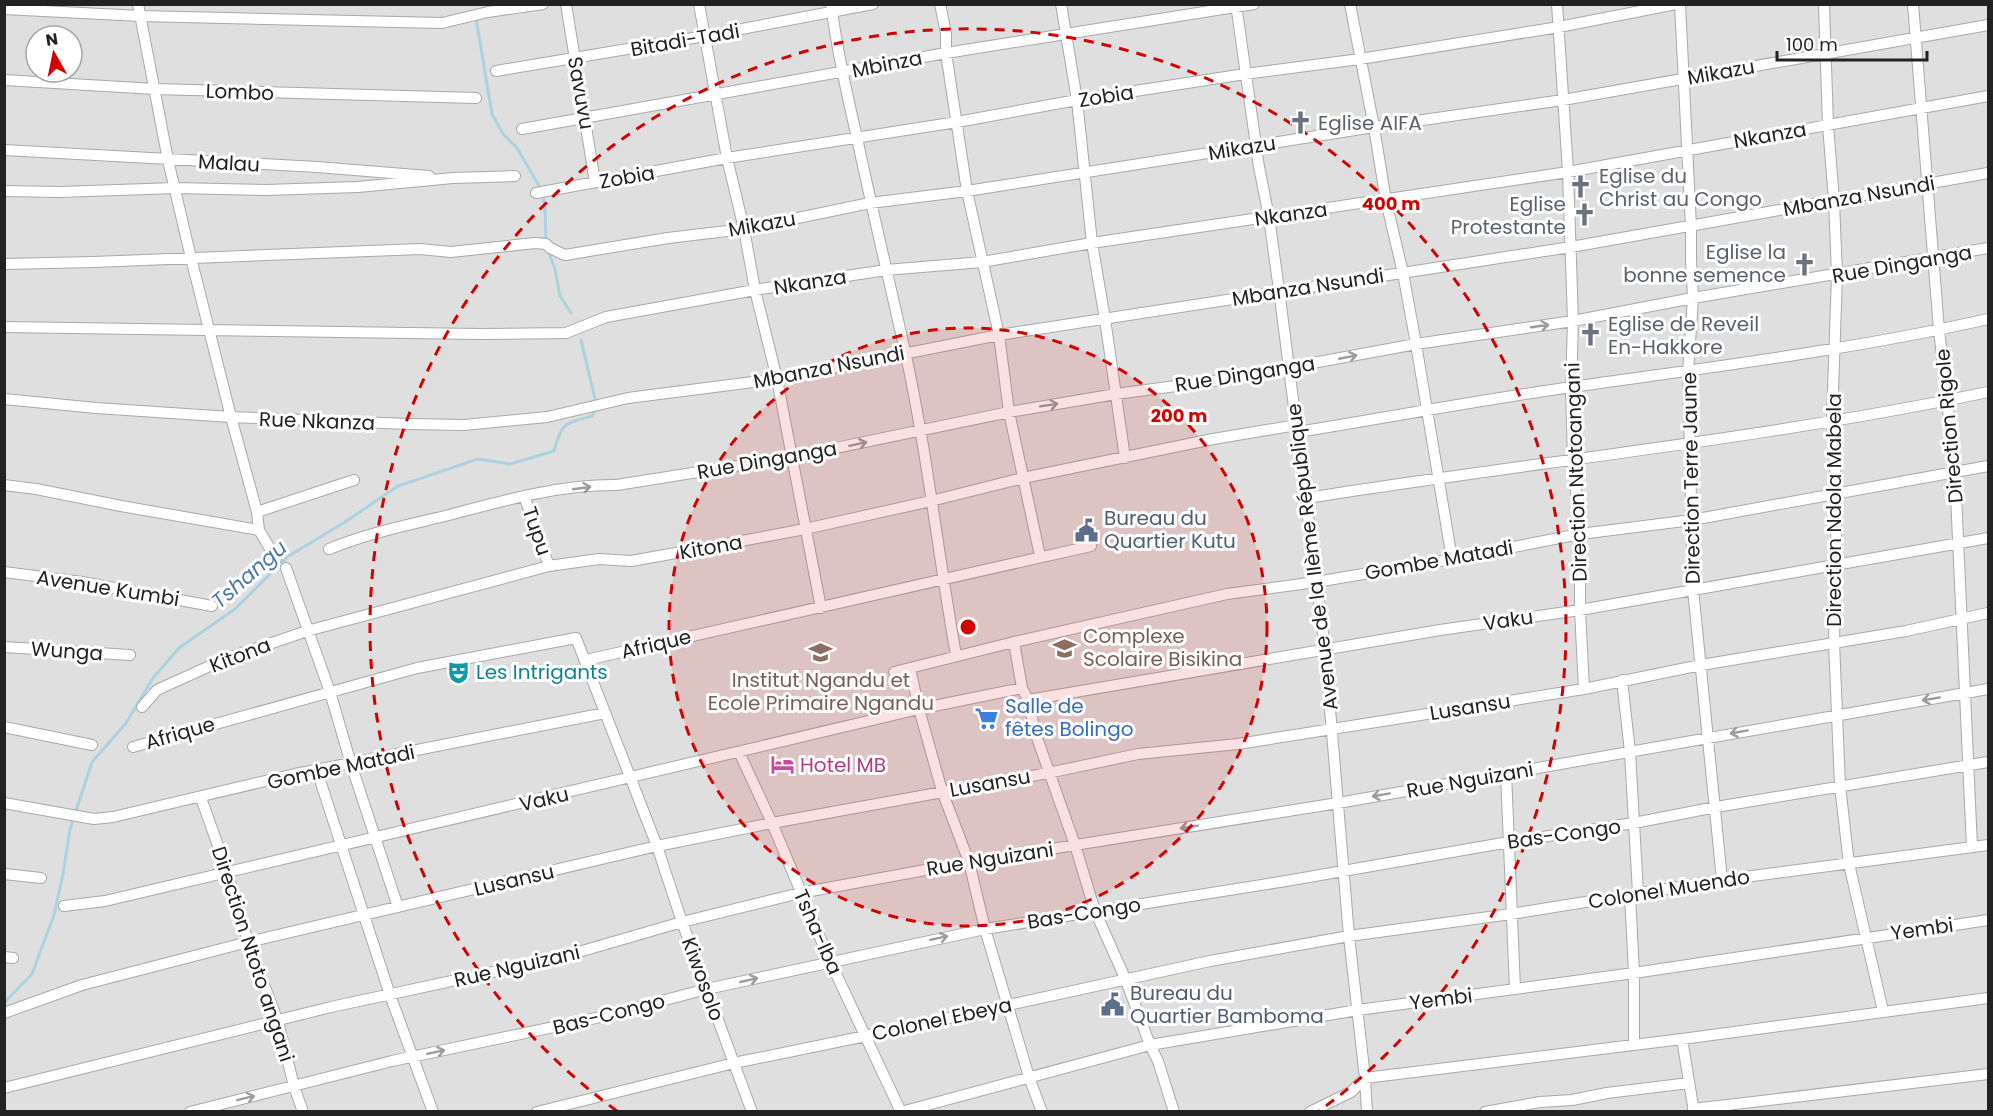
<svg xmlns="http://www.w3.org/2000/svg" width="1993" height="1116" viewBox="0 0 1993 1116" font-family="Poppins,sans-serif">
<rect width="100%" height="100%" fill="#f2efe9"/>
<path fill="#e0dfdf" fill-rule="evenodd" d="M5 5H1988V1111H5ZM36 36H72V72H36Z"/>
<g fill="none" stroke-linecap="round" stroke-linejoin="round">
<path stroke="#aad3df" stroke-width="3" d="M476 18 492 114 503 134 517 148 541 189 545 207 546 241
M548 250 555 269 560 296 571 313
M581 340 596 403
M4 1003 32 974 54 915 63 874 70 829 92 762 126 723 153 678 179 648 235 609 287 557 345 522 398 486 478 459 510 464 554 451C562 422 564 424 592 416L596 409"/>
<defs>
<path id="minor" d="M138 4 168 160 191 258 231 417 257 512 259 530 276 559
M566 4 595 182
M699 4 727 158 744 229 755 290 777 379 821 608
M831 4C837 50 847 94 857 138 872 209 889 280 905 351 927 451 938 554 956 655
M940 4 946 33V53L967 191 999 335 1009 412 1040 556
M1061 4 1077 100 1092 243 1105 319 1125 458
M1236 4 1259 167 1269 217 1279 290 1325 649 1349 936 1365 1078 1367 1112
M1350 4 1374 127 1386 201 1403 273 1416 344 1452 559
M1557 4 1568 172 1573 321 1571 387 1573 461 1580 534V610L1584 689
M1680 4 1691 227V259L1693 298 1688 372 1693 589 1722 880
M1824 4 1828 125 1834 201 1837 275 1832 421 1837 495 1834 642 1840 786 1849 864 1883 1011
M1913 4 1939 330 1955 473 1972 847
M4 9 141 16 442 23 488 12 543 4
M496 71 705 36 873 4
M4 80 155 89 476 98
M522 129 946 53 1254 4
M4 150 317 167 429 176
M4 191 60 192 175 188 266 190 358 187 453 178 515 176
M536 193 727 158 957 122 1077 100 1245 74 1360 59 1559 27 1676 4
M4 264 94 262 420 249 451 252 535 243 546 244 550 248 565 255 668 238 744 229 870 203 967 191 1374 127 1563 100 1988 25
M4 327 480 334 566 333 606 317 755 290 886 270 982 262 1092 243 1568 172 1988 96
M4 399 96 408 231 417 410 424 464 425 547 417 628 398 777 379 999 335 1571 247 1988 173
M1298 432C1390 417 1480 400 1572 387 1711 367 1851 350 1988 319
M4 485 36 489 121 506 259 530
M524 496 549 566
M1307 498C1534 462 1763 439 1988 392
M257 512 354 480
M329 549C368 533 408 525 449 515 502 501 561 484 617 485L792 457 1009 412 1116 394 1221 380 1416 344 1573 321 1693 298 1988 248
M286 568 330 692 351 764 398 907
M4 572 82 582 212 606
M1014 642 1022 688 1028 700 1036 735 1075 845 1095 911 1125 978 1150 1045 1158 1061 1174 1112
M4 647 130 655
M586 660 1091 546
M910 668 919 709 942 791 969 862 985 929 1029 1077 1042 1112
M894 672 1014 642 1227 594 1316 582 1452 559 1580 534 1692 520 1988 466
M1622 680 1630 752 1638 893
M1028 700 1440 630 1580 610 1988 538
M142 707 157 690 225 659 307 631 549 566 599 559 631 561 715 546 805 529 931 501 1023 478 1213 439 1297 425
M4 727 92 745
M133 747 417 668 576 638 657 846 682 922 752 1112
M739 752 772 823 830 961 901 1112 1150 1045 1358 1010 1634 973 1988 920
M317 771 390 995 433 1112
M1506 773 1515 989
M201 798 227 871 248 942 278 1022 294 1086 303 1112
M4 803 94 819 113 817 295 774 605 713
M4 874 41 878
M1630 895 1634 973V1044
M64 906 105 901 919 709 1022 688
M4 957 13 958
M4 1013 82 985 248 942 657 846 772 823 1048 773 1138 754 1238 744 1584 689 1701 665 1906 631 1988 613
M1682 1039 1694 1112
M4 1088 331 1007 558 958 682 922 800 893 969 862 1338 803 1988 689
M1693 1109 1988 1074
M190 1112 392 1061 596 1018 707 989 985 929 1286 881 1509 842 1634 823 1716 807 1988 762
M537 1112 734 1063 866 1036 1210 961 1349 936 1511 914 1722 880 1988 845
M1310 1112 1351 1092 1365 1078 1682 1039 1988 998
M1485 1112 1540 1102 1572 1100 1607 1093 1689 1083"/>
</defs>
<use href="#minor" stroke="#a9a9a9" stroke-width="12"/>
<use href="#minor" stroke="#fff" stroke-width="10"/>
</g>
<defs><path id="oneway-shaft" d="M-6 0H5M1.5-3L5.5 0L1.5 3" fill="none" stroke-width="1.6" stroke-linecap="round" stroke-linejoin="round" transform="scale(1.5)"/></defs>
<g stroke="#9c9c9c">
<use href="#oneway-shaft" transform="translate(1540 326) rotate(-8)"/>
<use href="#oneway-shaft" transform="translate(1348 357) rotate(-11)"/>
<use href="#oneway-shaft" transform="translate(1049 405) rotate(-9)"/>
<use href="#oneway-shaft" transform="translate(858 444) rotate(-12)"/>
<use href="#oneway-shaft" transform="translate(582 488) rotate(-8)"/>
<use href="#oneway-shaft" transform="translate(1931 699) rotate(170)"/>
<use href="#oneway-shaft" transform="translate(1739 732) rotate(170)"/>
<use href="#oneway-shaft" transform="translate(1381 795) rotate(170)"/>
<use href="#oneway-shaft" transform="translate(1189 827) rotate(171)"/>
<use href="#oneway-shaft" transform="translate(939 938) rotate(-12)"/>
<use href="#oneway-shaft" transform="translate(749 980) rotate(-13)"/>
<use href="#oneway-shaft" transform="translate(436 1052) rotate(-12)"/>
<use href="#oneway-shaft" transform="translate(246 1098) rotate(-14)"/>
</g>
<circle cx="968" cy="627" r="299" fill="#d40000" fill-opacity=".12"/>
<g fill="none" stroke="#d40000" stroke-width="3" stroke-dasharray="10 8">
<circle cx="968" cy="627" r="299"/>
<path d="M617 1111A598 598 0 1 1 1319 1111"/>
</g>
<defs>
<symbol id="church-bare" viewBox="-9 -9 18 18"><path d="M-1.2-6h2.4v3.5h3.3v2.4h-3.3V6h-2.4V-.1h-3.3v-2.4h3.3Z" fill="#6b7280" stroke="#fff" stroke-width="2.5" paint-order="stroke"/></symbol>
<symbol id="civic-bare" viewBox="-9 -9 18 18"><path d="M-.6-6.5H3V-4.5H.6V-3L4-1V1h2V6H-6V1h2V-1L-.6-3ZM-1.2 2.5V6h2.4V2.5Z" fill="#5c6f8a" stroke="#fff" stroke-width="2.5" paint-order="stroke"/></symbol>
<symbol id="school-bare" viewBox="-9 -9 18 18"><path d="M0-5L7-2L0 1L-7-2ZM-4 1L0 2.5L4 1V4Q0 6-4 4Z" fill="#8d6e63" stroke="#fff" stroke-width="2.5" paint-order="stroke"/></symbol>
<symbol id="theatre-bare" viewBox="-9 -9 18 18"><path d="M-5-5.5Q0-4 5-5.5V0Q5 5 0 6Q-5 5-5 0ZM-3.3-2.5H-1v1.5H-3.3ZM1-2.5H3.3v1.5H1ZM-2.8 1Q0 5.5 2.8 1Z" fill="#0f9aa8" stroke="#fff" stroke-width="2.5" paint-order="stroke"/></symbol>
<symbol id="supermarket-bare" viewBox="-9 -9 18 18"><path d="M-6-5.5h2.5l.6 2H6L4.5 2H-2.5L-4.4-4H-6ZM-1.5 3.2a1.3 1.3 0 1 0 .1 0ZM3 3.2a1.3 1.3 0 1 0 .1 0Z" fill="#3f7fe0" stroke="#fff" stroke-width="2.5" paint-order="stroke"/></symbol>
<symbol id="hotel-bare" viewBox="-9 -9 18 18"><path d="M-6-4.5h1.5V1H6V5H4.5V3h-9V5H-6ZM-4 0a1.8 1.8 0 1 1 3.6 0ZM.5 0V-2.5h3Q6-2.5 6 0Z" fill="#d1479c" stroke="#fff" stroke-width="2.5" paint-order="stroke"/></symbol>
</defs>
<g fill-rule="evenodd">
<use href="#church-bare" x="1284" y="106" width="33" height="33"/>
<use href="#church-bare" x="1564" y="170" width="33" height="33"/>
<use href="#church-bare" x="1568" y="198" width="33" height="33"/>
<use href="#church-bare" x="1788" y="248" width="33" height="33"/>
<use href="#church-bare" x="1574" y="318" width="33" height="33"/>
<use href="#civic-bare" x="1070" y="514" width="33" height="33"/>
<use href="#school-bare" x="1048" y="632" width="33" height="33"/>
<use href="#school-bare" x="804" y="636" width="33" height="33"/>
<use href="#theatre-bare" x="442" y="656" width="33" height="33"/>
<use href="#supermarket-bare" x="970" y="702" width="33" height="33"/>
<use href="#hotel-bare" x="766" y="748" width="33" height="33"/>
<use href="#civic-bare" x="1096" y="988" width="33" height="33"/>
</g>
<g text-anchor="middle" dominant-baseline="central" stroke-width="6" stroke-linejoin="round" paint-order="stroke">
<g font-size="20" fill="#222" stroke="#fff">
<text transform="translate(685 40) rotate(-10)">Bitadi-Tadi</text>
<text transform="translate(887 64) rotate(-11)">Mbinza</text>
<text transform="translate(1721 72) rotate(-10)">Mikazu</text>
<text transform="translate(240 92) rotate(2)">Lombo</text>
<text transform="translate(581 93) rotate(80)">Savuvu</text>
<text transform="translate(1106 96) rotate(-9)">Zobia</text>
<text transform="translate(1770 135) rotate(-10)">Nkanza</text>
<text transform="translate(1242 148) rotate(-9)">Mikazu</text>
<text transform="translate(229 163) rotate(3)">Malau</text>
<text transform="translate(627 177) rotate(-10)">Zobia</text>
<text transform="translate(1859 196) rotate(-10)">Mbanza Nsundi</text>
<text transform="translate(1291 214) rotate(-8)">Nkanza</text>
<text transform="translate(762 224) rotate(-10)">Mikazu</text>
<text transform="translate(1902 264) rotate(-10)">Rue Dinganga</text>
<text transform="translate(810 282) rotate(-9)">Nkanza</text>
<text transform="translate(1308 287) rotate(-9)">Mbanza Nsundi</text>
<text transform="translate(829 367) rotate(-11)">Mbanza Nsundi</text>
<text transform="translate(1245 374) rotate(-9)">Rue Dinganga</text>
<text transform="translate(317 421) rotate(2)">Rue Nkanza</text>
<text transform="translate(1949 426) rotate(-95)">Direction Rigole</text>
<text transform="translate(767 460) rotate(-10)">Rue Dinganga</text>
<text transform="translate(1576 472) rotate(-92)">Direction Ntotoangani</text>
<text transform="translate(1691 478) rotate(-91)">Direction Terre Jaune</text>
<text transform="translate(1834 510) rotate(-90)">Direction Ndola Mabela</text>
<text transform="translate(537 531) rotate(71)">Tupu</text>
<text transform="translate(711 547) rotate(-10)">Kitona</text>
<text transform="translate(1312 557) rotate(-97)">Avenue de la IIème République</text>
<text transform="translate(1439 560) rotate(-10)">Gombe Matadi</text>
<text transform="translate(108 588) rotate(9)">Avenue Kumbi</text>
<text transform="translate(1508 620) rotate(-8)">Vaku</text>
<text transform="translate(656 644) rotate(-13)">Afrique</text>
<text transform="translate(67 651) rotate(4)">Wunga</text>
<text transform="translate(240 655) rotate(-21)">Kitona</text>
<text transform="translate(1470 707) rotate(-9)">Lusansu</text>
<text transform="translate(180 733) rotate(-16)">Afrique</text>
<text transform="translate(341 767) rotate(-12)">Gombe Matadi</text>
<text transform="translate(1470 780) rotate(-10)">Rue Nguizani</text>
<text transform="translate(990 783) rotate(-10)">Lusansu</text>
<text transform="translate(544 799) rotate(-13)">Vaku</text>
<text transform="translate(1564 834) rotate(-8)">Bas-Congo</text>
<text transform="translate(990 859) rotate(-9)">Rue Nguizani</text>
<text transform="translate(514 880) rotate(-13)">Lusansu</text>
<text transform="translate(1669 889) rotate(-9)">Colonel Muendo</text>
<text transform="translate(1084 913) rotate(-9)">Bas-Congo</text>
<text transform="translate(1922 929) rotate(-8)">Yembi</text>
<text transform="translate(818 932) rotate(66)">Tsha-Iba</text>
<text transform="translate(253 954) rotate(72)">Direction Ntoto angani</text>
<text transform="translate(517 966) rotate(-13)">Rue Nguizani</text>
<text transform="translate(703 979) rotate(70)">Kiwosolo</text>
<text transform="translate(1441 999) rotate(-7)">Yembi</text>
<text transform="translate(609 1014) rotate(-14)">Bas-Congo</text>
<text transform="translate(942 1019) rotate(-12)">Colonel Ebeya</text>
</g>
<g font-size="20" fill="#5b616d" stroke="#fff" text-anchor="start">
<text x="1318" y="123">Eglise AIFA</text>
<text x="1599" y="176">Eglise du<tspan x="1599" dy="23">Christ au Congo</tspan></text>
<text x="1566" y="204" text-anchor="end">Eglise<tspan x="1566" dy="23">Protestante</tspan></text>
<text x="1786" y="252" text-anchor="end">Eglise la<tspan x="1786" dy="23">bonne semence</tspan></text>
<text x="1608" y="324">Eglise de Reveil<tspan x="1608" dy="23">En-Hakkore</tspan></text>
</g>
<g font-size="20" fill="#4e5e75" stroke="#fff" text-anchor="start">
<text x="1104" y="518">Bureau du<tspan x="1104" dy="23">Quartier Kutu</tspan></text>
<text x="1130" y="993">Bureau du<tspan x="1130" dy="23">Quartier Bamboma</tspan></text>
</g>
<g font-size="20" fill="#785e54" stroke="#fff" text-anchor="start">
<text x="1083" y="636">Complexe<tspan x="1083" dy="23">Scolaire Bisikina</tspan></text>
<text x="821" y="680" text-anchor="middle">Institut Ngandu et<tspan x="821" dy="23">Ecole Primaire Ngandu</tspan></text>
</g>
<g font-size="20" fill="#0d838f" stroke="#fff" text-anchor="start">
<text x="476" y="672">Les Intrigants</text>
</g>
<g font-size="20" fill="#366cbe" stroke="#fff" text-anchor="start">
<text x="1005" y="706">Salle de<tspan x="1005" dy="23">fêtes Bolingo</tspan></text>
</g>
<g font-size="20" fill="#b23c85" stroke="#fff" text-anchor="start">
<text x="800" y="765">Hotel MB</text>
</g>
<g font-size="21" font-style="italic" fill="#4a7aab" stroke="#fff">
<text transform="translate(249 574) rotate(-41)">Tshangu</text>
</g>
</g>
<circle cx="968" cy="627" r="9" fill="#d40000" stroke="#fff" stroke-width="3"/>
<g font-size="18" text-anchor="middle" font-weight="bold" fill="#d40000" stroke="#fff" stroke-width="6" stroke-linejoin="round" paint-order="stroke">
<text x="1391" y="210">400 m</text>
<text x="1179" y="422">200 m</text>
</g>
<rect width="1993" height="1116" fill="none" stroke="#222222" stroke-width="12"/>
<g transform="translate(54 54) rotate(351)"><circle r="28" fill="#ffffff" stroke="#a7a7a7" stroke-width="1.5"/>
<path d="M0-4.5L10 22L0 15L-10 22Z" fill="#d40000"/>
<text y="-9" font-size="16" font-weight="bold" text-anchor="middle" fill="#222222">N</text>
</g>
<path d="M1777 51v9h150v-9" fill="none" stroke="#222222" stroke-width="3"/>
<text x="1786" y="51" font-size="18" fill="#222222" stroke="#ffffff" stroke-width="4.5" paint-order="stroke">100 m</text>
</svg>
